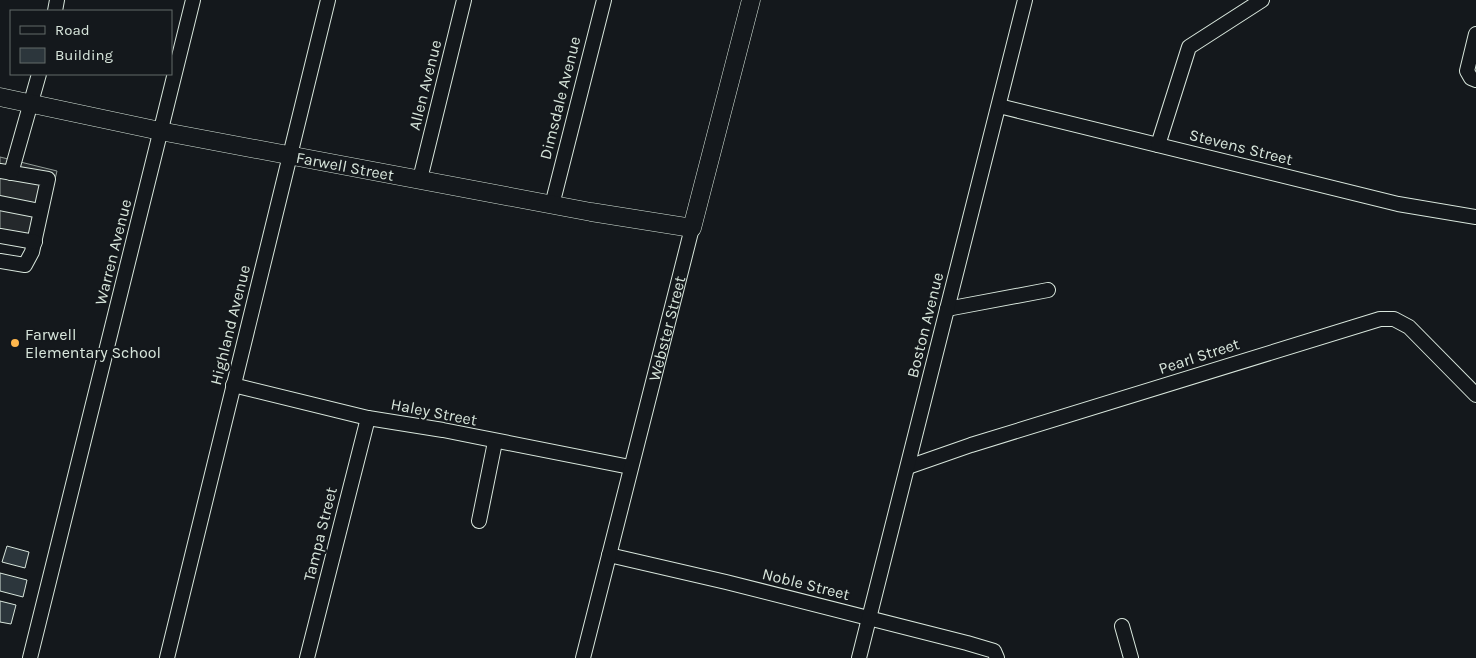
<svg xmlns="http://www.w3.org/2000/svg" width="1476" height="658" viewBox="0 0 1476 658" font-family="Karla,sans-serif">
<rect width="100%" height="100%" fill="#14181c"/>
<path fill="#24282b" stroke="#939e99" d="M0 157 57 171 40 242 0 233Z"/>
<path fill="#2c363c" stroke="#d8e6dc" d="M7 546 29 552 25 568 2 562Z
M0 573 27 580 23 597 0 591Z
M0 601 16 605 11 624 0 622Z"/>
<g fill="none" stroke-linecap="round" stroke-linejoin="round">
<defs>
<g id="minor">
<path d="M55 11 57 0"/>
<path d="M1476 34 1467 71 1471 78 1476 80"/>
<path d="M999 106 1398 204 1476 217"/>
<path d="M1158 145 1189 47 1262 0"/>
<path d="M0 171 48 179 32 252 25 265 0 261"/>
<path d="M11 173 39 74"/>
<path d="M420 179 464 0"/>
<path d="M0 203 40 211"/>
<path d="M552 205 604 0"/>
<path d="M0 236 35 242"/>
<path d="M947 309 1048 290"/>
<path d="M233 385 368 418 443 430 630 467"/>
<path d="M908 467 971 445 1380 319H1394L1409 327 1476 395"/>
<path d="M479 521 495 442"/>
<path d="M609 555 726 582 967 643 994 651 997 658"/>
<path d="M1122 626 1131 658"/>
<path d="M30 658 193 0"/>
<path d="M167 658 328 0"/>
<path d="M307 658 368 418"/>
<path id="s1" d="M583 658 692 228"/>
<path d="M859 658 1025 0"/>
</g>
<g id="major">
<path id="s2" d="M0 97 160 131 591 212 692 228 751 0"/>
</g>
</defs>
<use href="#minor" stroke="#d8e6dc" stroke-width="16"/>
<use href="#major" stroke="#d8e6dc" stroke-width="19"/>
<use href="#minor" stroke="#14181c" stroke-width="14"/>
<use href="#major" stroke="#14181c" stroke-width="18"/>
</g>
<circle fill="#ffb74d" stroke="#14181c" stroke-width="2" cx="15" cy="343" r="5"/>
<g text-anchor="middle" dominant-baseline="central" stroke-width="4" stroke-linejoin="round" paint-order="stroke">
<g font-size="16" fill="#d8e6dc" stroke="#14181c">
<text transform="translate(425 85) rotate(-76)">Allen Avenue</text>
<text transform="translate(560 98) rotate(-76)">Dimsdale Avenue</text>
<text transform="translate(1241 147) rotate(14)">Stevens Street</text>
<text stroke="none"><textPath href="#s2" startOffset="352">Farwell Street</textPath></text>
<text transform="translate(113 252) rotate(-76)">Warren Avenue</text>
<text transform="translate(230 325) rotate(-76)">Highland Avenue</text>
<text transform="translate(925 325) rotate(-76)">Boston Avenue</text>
<text stroke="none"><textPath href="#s1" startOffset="340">Webster Street</textPath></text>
<text transform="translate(1199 356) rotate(-18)">Pearl Street</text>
<text transform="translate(434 412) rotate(11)">Haley Street</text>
<text transform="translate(320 534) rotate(-76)">Tampa Street</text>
<text transform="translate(806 584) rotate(14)">Noble Street</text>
</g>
<g font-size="16" fill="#d8e6dc" stroke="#14181c" text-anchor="start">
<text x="25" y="334">Farwell<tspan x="25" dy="18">Elementary School</tspan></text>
</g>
</g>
<rect x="10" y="10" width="162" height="65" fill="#14181c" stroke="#626a69"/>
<rect x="20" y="26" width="25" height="8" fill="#14181c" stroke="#626a69"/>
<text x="55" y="35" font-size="15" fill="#d8e6dc">Road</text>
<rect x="20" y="48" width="25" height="15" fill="#2c363c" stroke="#626a69"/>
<text x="55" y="60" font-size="15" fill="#d8e6dc">Building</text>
</svg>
